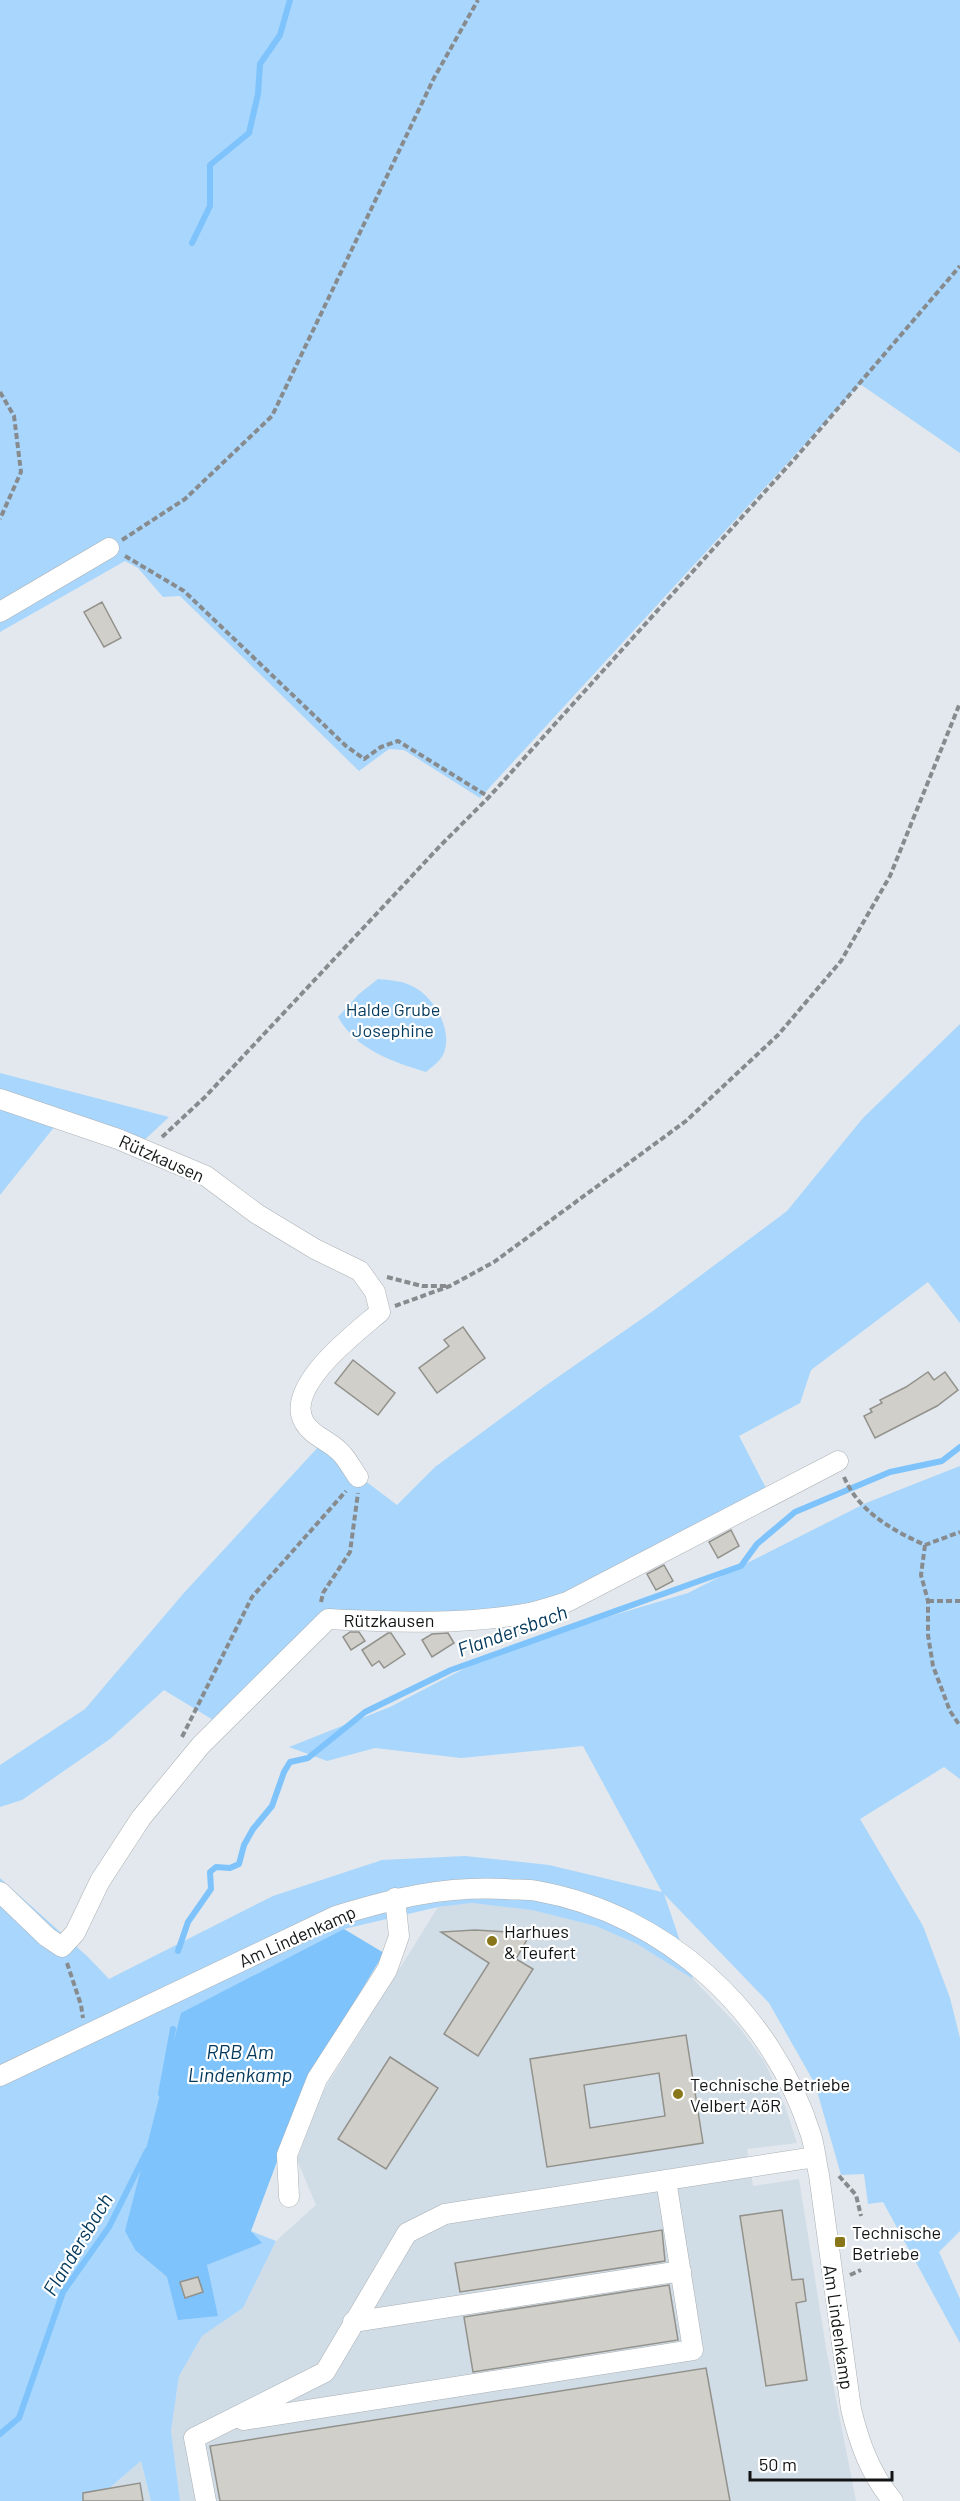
<svg xmlns="http://www.w3.org/2000/svg" width="960" height="2501" viewBox="0 0 960 2501" font-family="Barlow,sans-serif">
<rect width="100%" height="100%" fill="#e2e8ed"/>
<path fill="#d0dce6" d="M472 1903 533 1910 597 1926 637 1944 693 1979 739 2027 764 2061 785 2106 797 2143 747 2149 753 2186 799 2179 826 2348 856 2501H180L171 2431 179 2376 202 2336 243 2308 276 2241 316 2205 297 2160 319 2098 438 1907Z
M141 2461 151 2501H94Z"/>
<path fill="#a9d6fc" d="M0 0H960V453L860 384 480 798 404 750 389 749 359 771 180 596 163 597 138 568 125 561 0 632Z
M378 979C391 980 403 981 414 987 435 998 454 1032 443 1055 440 1061 432 1067 426 1072 391 1061 357 1050 338 1017L359 994Z
M960 1024V1323L928 1282 811 1370 800 1403 739 1436 767 1490 553 1602 500 1610 334 1615 218 1723 164 1690 110 1739 22 1800 0 1807V1765L85 1709 183 1594 319 1446 397 1505 435 1467 545 1386 653 1311 787 1211 863 1118Z
M0 1073 169 1117 138 1146 59 1121 0 1195Z
M960 1466V1779L944 1767 860 1819 923 1926 950 1998 960 2038V2231L939 2252 960 2299V2343L883 2202 868 2204 864 2174 841 2175 815 2084 769 2003 664 1894 693 1979 637 1944 596 1926 532 1910 472 1903 438 1907 344 1929 136 2251 167 2277 207 2265 261 2243 251 2231 276 2241 243 2308 202 2336 179 2376 171 2431 180 2501H151L141 2461 94 2501H0V1878L88 1957 109 1979 273 1896 382 1860 465 1856 549 1865 662 1892 583 1746 461 1758 375 1748 327 1761 289 1747 390 1707 506 1647 688 1593 866 1503Z"/>
<path fill="#7ec3fb" d="M344 1929 384 1953 308 2079 251 2231 262 2243 207 2265 218 2316 178 2320 167 2277 136 2251 125 2231 181 2013Z"/>
<g fill="none" stroke-linecap="round" stroke-linejoin="round">
<path stroke="#7ec3fb" stroke-width="6" d="M192 243 210 206V165L249 133 258 94 260 64 280 35 290 0
M178 1951 188 1922 211 1889 210 1872 216 1867 230 1868 239 1864 244 1845 253 1829 272 1806 284 1772 290 1762 308 1758 365 1712 451 1670 741 1566 757 1544 795 1512 890 1472 942 1461 960 1447
M161 2094 173 2029
M0 2434 19 2418 63 2292 109 2227 147 2151"/>
</g>
<path fill="#d1cfc9" stroke="#92918b" stroke-width="1.5" fill-rule="evenodd" d="M102 602 121 638 104 647 84 612Z
M463 1327 485 1358 437 1393 419 1368 449 1346 444 1340Z
M353 1360 395 1393 378 1415 335 1383Z
M928 1372 934 1380 945 1372 958 1390 937 1406 875 1438 864 1416 872 1412 870 1409 882 1403 880 1400 906 1387Z
M731 1530 739 1546 718 1558 709 1542Z
M664 1565 673 1581 656 1590 647 1574Z
M350 1632H359L365 1641 351 1650 343 1637Z
M388 1633H391L405 1654 384 1668 379 1661 372 1666 362 1650Z
M448 1633 454 1643 432 1657 422 1640 432 1634Z
M475 1930 508 1932 528 1938 516 1959 533 1969 478 2056 444 2034 489 1963 441 1932Z
M686 2035 703 2143 547 2167 530 2059ZM659 2073 665 2116 590 2128 584 2085Z
M390 2057 438 2088 386 2169 338 2139Z
M782 2210 792 2280 803 2279 806 2301 796 2303 807 2380 766 2386 740 2216Z
M662 2230 665 2261 460 2292 455 2263Z
M198 2277 203 2292 185 2298 180 2282Z
M669 2285 678 2340 473 2372 464 2317Z
M706 2368 730 2501H220L210 2446Z
M140 2483 143 2501H83V2493Z"/>
<g fill="none" stroke-linecap="round" stroke-linejoin="round">
<defs>
<path id="minor" d="M0 612 109 548
M0 1099 118 1139 206 1176 257 1214 315 1249 360 1271 375 1292 380 1312C357 1332 284 1386 304 1422 312 1436 328 1440 339 1451 347 1458 352 1469 358 1477
M0 1892 47 1937 62 1947 75 1933 100 1881 141 1818 201 1745 328 1619C392 1622 459 1625 523 1614 538 1612 553 1606 567 1602L838 1461
M0 2076 336 1916C395 1898 443 1886 505 1889 515 1890 527 1889 537 1891 666 1914 772 2012 811 2135 815 2148 816 2162 819 2175L851 2409C859 2442 870 2474 893 2501
M289 2197 287 2155 317 2079 387 1970 399 1936 395 1898
M353 2322 681 2271
M243 2420 693 2350 666 2180
M206 2501 194 2438 325 2372 407 2233 445 2214 815 2157"/>
</defs>
<use href="#minor" stroke="#abb1b5" stroke-width="21"/>
<path stroke="#878b8e" stroke-width="4" stroke-dasharray="6 3" stroke-linecap="butt" d="M0 392 14 416 21 472 0 519
M122 540 185 499 272 416 434 78 478 0
M125 556 184 591 346 746 364 759 381 747 398 741 489 797
M162 1137 205 1097 440 846 489 797 798 455 960 266
M387 1277 422 1286H448
M395 1306 450 1286 494 1262 686 1121 778 1035 841 961 890 876 960 703
M844 1477C859 1512 892 1530 925 1545L960 1532
M925 1545 921 1575 928 1601V1635L933 1666 950 1711 960 1726
M928 1601H960
M321 1602 323 1593 350 1552 358 1493
M182 1737 252 1597 346 1491
M67 1963 81 2005 83 2018
M839 2176 856 2195 861 2216
M850 2275 861 2270"/>
<use href="#minor" stroke="#fff" stroke-width="20"/>
</g>
<g fill="#89761a" stroke="#fff" stroke-width="2">
<circle cx="492" cy="1941" r="6"/>
<circle cx="678" cy="2094" r="6"/>
<rect x="834" y="2236" width="12" height="12" rx="3"/>
</g>
<g text-anchor="middle" dominant-baseline="central" stroke-width="4.5" stroke-linejoin="round" paint-order="stroke">
<g font-size="18" fill="#043b5f" stroke="#fff">
<text x="393" y="1009">Halde Grube<tspan x="393" dy="21">Josephine</tspan></text>
</g>
<g font-size="18" fill="#121415" stroke="#fff">
<text transform="translate(162 1158) rotate(24)">Rützkausen</text>
<text x="389" y="1620">Rützkausen</text>
<text transform="translate(297 1936) rotate(-24)">Am Lindenkamp</text>
<text transform="translate(839 2327) rotate(82)">Am Lindenkamp</text>
</g>
<g font-size="18" fill="#121415" stroke="#fff" text-anchor="start">
<text x="504" y="1931">Harhues<tspan x="504" dy="21">&amp; Teufert</tspan></text>
<text x="690" y="2084">Technische Betriebe<tspan x="690" dy="21">Velbert AöR</tspan></text>
<text x="852" y="2232">Technische<tspan x="852" dy="21">Betriebe</tspan></text>
</g>
<g font-size="20" font-style="italic" fill="#01385c" stroke="#fff">
<text transform="translate(512 1630) rotate(-20)">Flandersbach</text>
<text x="240" y="2051">RRB Am<tspan x="240" dy="23">Lindenkamp</tspan></text>
<text transform="translate(77 2244) rotate(-59)">Flandersbach</text>
</g>
</g>
<path d="M750 2471v9h142v-9" fill="none" stroke="#121415" stroke-width="3"/>
<text x="759" y="2471" font-size="18" fill="#121415" stroke="#ffffff" stroke-width="4.5" paint-order="stroke">50 m</text>
</svg>
